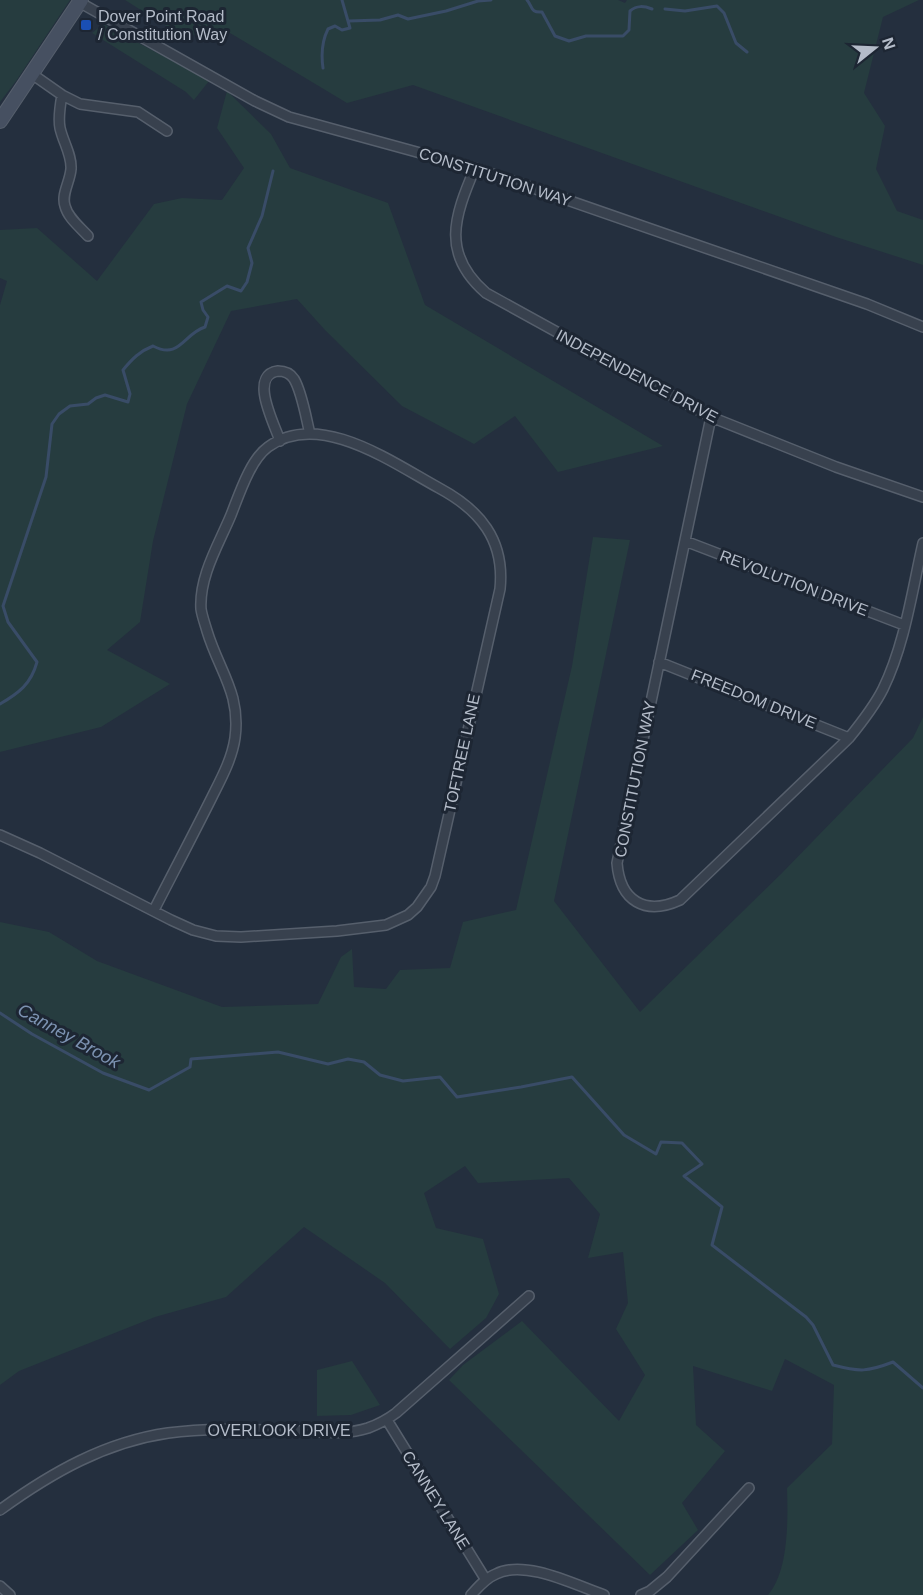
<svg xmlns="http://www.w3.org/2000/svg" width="923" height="1595" viewBox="0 0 923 1595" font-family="Arial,sans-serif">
<rect width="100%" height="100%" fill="#242f3e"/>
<path fill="#263c3f" d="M0 0H70L16 81 0 102Z
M125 0H618L625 3 627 0H919L883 17 864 93 885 126 876 169 897 211 923 220V265L836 237 413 85 347 103 230 33 182 36Z
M103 24 195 73 209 81 194 100 186 92 92 33Z
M227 91 271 134 290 168 388 203 425 305 663 446 558 472 515 416 474 444 402 406 325 330 297 299 231 311 187 404 153 541 140 622 107 650 170 684 101 727 0 752V305L7 281 0 278V230L37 228 97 281 154 204 182 198 222 200 244 168 217 128Z
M593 537 630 540 554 901 640 1012 782 873 913 738 923 717V1595H768C789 1571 788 1518 787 1488L832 1444 834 1385 785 1359 772 1391 693 1366 696 1425 725 1451 682 1503 698 1530 650 1575 449 1380 463 1365 522 1321 619 1421 645 1375 616 1329 628 1303 623 1252 588 1258 600 1214 569 1178 478 1183 465 1166 424 1193 436 1228 483 1239 499 1294 486 1318 450 1349 385 1283 304 1227 226 1297 155 1317 19 1371 0 1385V922L49 932 97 961 222 1007 318 1004 341 957 352 949 354 987 386 989 400 970 450 968 463 922 516 910 572 666Z
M352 1361 380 1405 351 1415 317 1416V1370Z"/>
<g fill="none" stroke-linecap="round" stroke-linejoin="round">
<path stroke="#394c67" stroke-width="3" d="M527 0C533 7 530 13 542 12L555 36 569 41 586 36H623L629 30 630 11C637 5 644 6 652 9
M665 9 685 11 717 6 724 13 736 43 747 52
M349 21 380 20 398 15 408 19 446 11 478 1 491 0
M323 68C321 54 322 41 328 29L335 26 342 30 350 28 342 0
M0 704C19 693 31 684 37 662L8 622 3 606 46 477 52 424 59 414 70 406 88 404 96 398 105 395 128 402 130 394 123 370C132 359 140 351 153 346 180 360 183 334 205 327L208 317 203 310 201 302 227 286 241 291 247 282 252 263 248 248 262 216 273 171
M0 1013 32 1034 103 1073 149 1090 190 1067 191 1059 278 1052 328 1064 348 1059 364 1062 380 1075 403 1081 440 1077 457 1097 521 1087 572 1077 624 1135 656 1154 661 1142 682 1143 702 1164 684 1176 722 1207 712 1245 806 1317 813 1325 833 1365C860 1372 867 1372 893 1362L923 1388"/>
<defs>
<path id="street" d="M79 2 255 101 289 117 475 168 867 304 923 327
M32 74 62 95 80 104 138 112 167 131
M62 95C60 106 58 118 60 128 63 142 72 155 71 169 70 182 61 194 65 206 68 218 80 227 88 236
M475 168C454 217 441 254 486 293L711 417 836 467 923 497
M711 417 617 863C620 901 645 916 680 900L849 738C862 722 874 707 883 689 905 644 912 591 923 543
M280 441C275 425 248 375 278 371 284 371 290 373 294 379 302 392 306 418 310 434
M685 541 904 625
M659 662 849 738
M0 835 40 853 171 920 193 930 216 936 241 937 337 931 386 925 408 915 417 907 431 887 435 876 500 589C505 540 480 510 439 488 393 463 319 409 268 447 250 460 239 495 231 515 219 544 199 576 201 609 202 616 205 624 207 631 219 671 241 693 235 738 232 759 221 779 212 797 193 835 173 873 154 910
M387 1420 486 1580
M0 1510C51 1473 105 1442 168 1433 212 1427 257 1430 300 1431 323 1432 347 1435 368 1428 379 1424 388 1419 396 1413L529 1296
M0 1586 10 1595
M471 1595C478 1587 486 1578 496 1574 525 1559 575 1585 604 1595
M641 1595 650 1591 667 1577 749 1488"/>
<path id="secondary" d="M0 121 81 0"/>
</defs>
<use href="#street" stroke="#565f6c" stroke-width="12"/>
<use href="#secondary" stroke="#565f6c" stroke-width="16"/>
<use href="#street" stroke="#38414e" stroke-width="9"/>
<use href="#secondary" stroke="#465061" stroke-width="14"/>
</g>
<rect fill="#1a4fb4" stroke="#1d2633" stroke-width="2" x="80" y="19" width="12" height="12" rx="3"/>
<g text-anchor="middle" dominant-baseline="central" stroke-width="6" stroke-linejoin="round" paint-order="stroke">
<g font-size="16" fill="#b4bcc9" stroke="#1d2633" text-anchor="start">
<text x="98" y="16">Dover Point Road<tspan x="98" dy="18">/ Constitution Way</tspan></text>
</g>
<g font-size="16" fill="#b4bcc9" stroke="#1d2633">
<text transform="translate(495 177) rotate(18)">CONSTITUTION WAY</text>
<text transform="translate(637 376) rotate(28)">INDEPENDENCE DRIVE</text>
<text transform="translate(794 583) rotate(21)">REVOLUTION DRIVE</text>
<text transform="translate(754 699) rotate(22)">FREEDOM DRIVE</text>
<text transform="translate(462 753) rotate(-78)">TOFTREE LANE</text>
<text transform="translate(635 779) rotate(-79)">CONSTITUTION WAY</text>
<text x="279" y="1430">OVERLOOK DRIVE</text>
<text transform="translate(436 1500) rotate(58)">CANNEY LANE</text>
</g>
<g font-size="18" font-style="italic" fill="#7c92b1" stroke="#1d2633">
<text transform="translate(69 1036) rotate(29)">Canney Brook</text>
</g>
</g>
<g transform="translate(875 48) rotate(72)" stroke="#1d2633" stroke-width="4.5" paint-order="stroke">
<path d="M0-4.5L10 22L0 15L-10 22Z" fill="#b4bcc9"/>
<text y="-9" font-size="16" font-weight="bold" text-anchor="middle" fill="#b4bcc9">N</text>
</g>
</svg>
